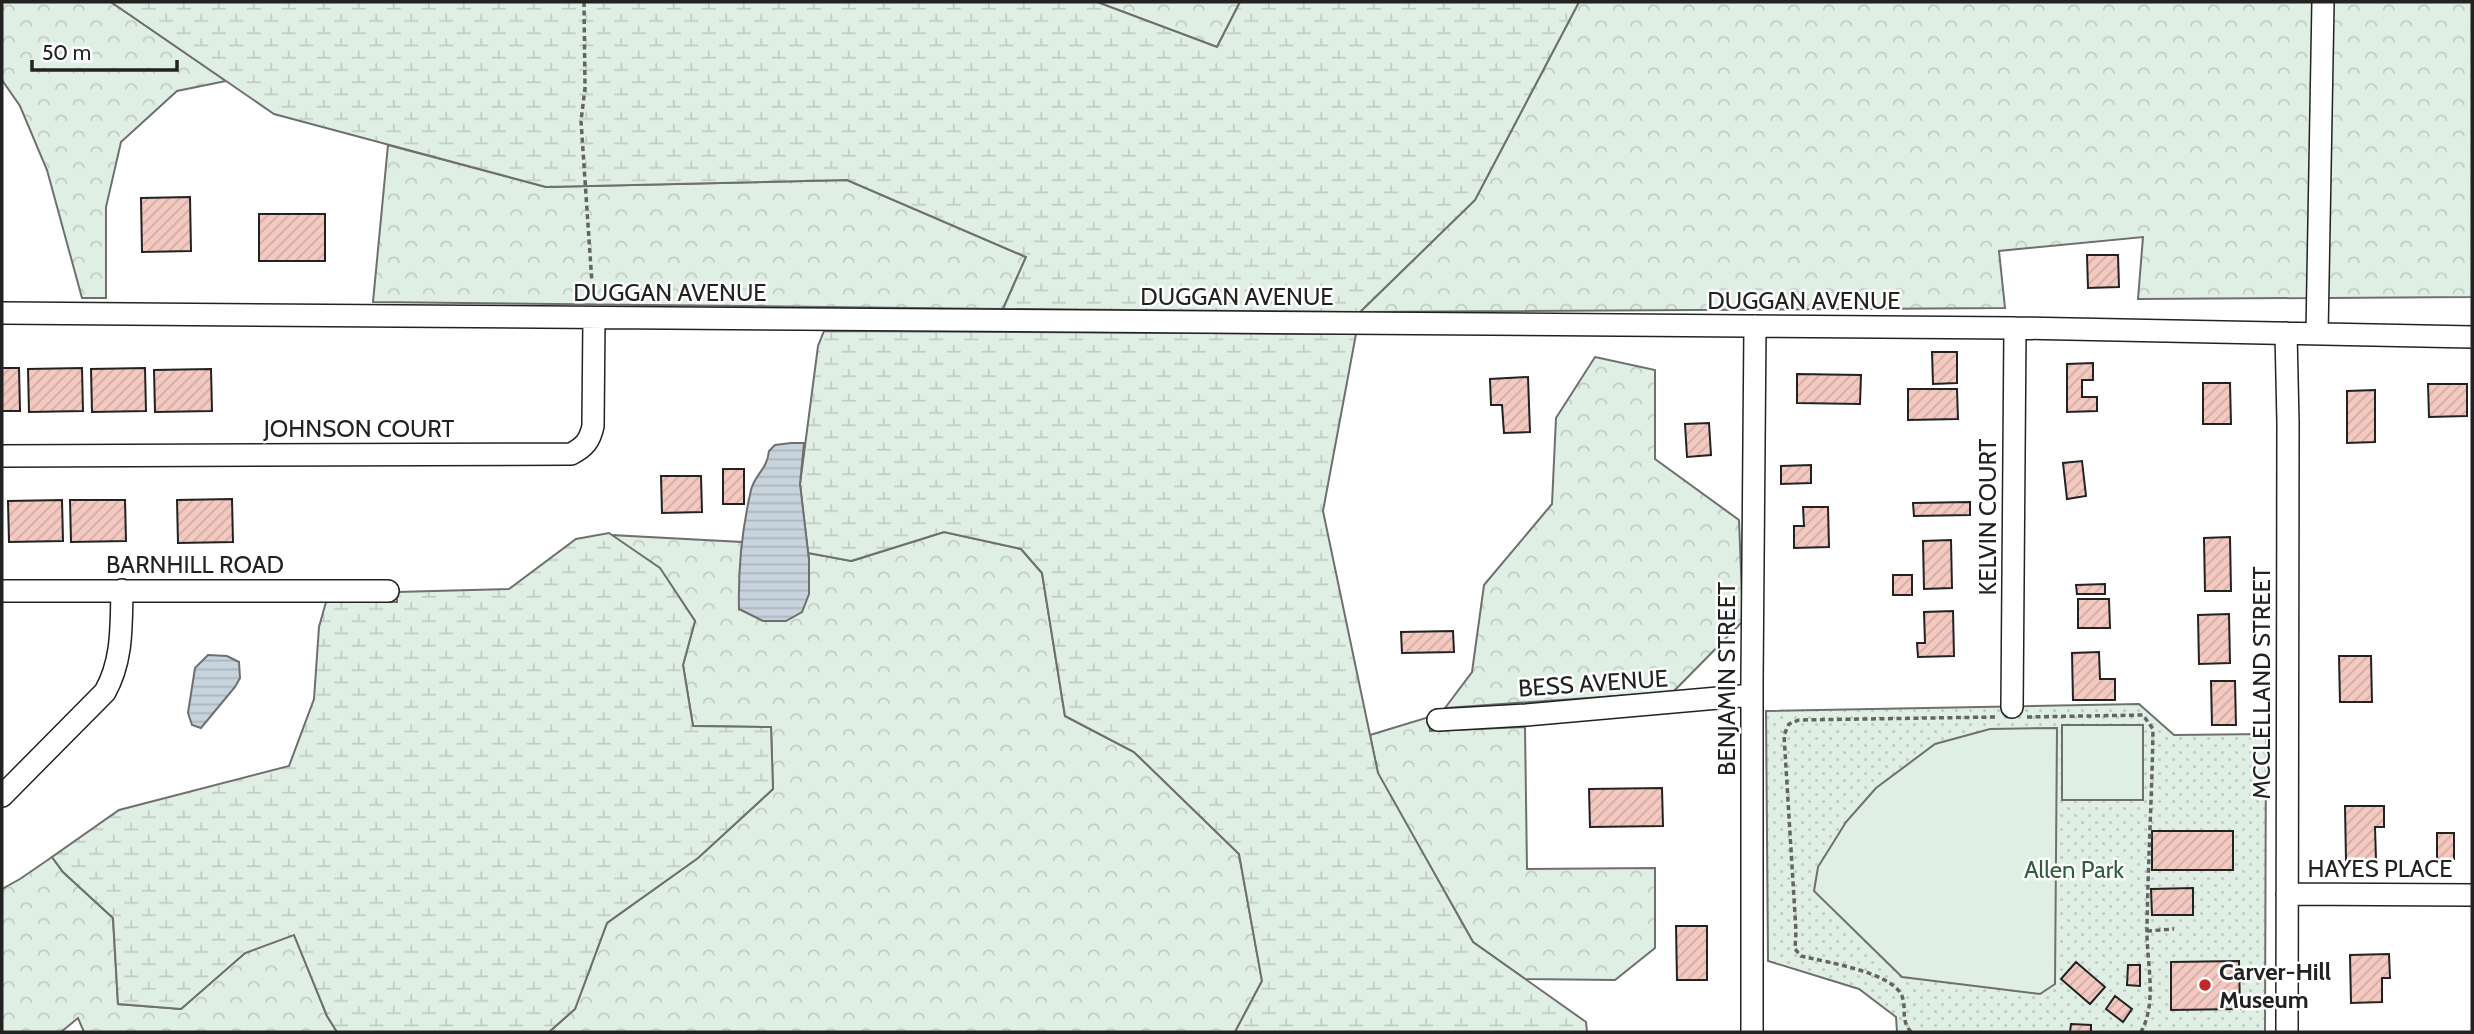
<svg xmlns="http://www.w3.org/2000/svg" width="2474" height="1034" viewBox="0 0 2474 1034" font-family="Cabin,sans-serif">
<defs>
<pattern id="grass-dots" width="8" height="8" patternUnits="userSpaceOnUse" patternTransform="scale(1.75)"><rect width="8" height="8" fill="#e0efe3"/><path d="M2 2h.1M6 6h.1" fill="none" stroke="#c0cdc2" stroke-width="1.8" stroke-linecap="round"/></pattern>
<pattern id="forest-crowns" width="20" height="18" patternUnits="userSpaceOnUse" patternTransform="scale(1.75)"><rect width="20" height="18" fill="#e0efe3"/><path d="M2 6a3 3 0 1 1 6 0M12 15a3 3 0 1 1 6 0" fill="none" stroke="#c0cdc2"/></pattern>
<pattern id="wetland-marsh" width="20" height="14" patternUnits="userSpaceOnUse" patternTransform="scale(1.75)"><rect width="20" height="14" fill="#e0efe3"/><path d="M1 5h8M5 5V1M11 12h8M15 12V8" fill="none" stroke="#c0cdc2"/></pattern>
<pattern id="water-rules" width="6" height="5" patternUnits="userSpaceOnUse" patternTransform="scale(1.75)"><rect width="6" height="5" fill="#c7d3dd"/><path d="M0 2.5h6" fill="none" stroke="#abb5bd"/></pattern>
<pattern id="building-hatch" width="6" height="6" patternUnits="userSpaceOnUse" patternTransform="scale(1.75)"><rect width="6" height="6" fill="#f3c9c0"/><path d="M-1 1l2-2M0 6l6-6M5 7l2-2" fill="none" stroke="#d0aca5"/></pattern>
</defs>
<rect width="100%" height="100%" fill="#fff"/>
<path fill="url(#grass-dots)" stroke="#6f6f6f" stroke-width="2" d="M2139 704 2174 735 2266 734 2265 1032H1897L1896 1017 1859 989 1768 961 1766 711Z"/>
<path fill="url(#forest-crowns)" stroke="#6f6f6f" stroke-width="2" d="M2 2H111L226 81 177 91 121 142 106 207V298H82L47 170 20 106 2 80Z
M1097 2H1240L1217 47Z
M1579 2H2313L2308 298 2138 299 2143 237 1999 251 2005 308 1360 312 1475 200Z
M2332 2H2472V297L2327 298Z
M388 145 546 187 847 180 1026 257 1003 309 373 302Z
M1595 357 1655 370V459L1739 520 1743 621 1673 692 1445 708 1472 672 1484 585 1552 504 1556 418Z
M944 532 1021 549 1042 573 1065 716 1134 752 1239 854 1262 981 1235 1032H549L575 1009 607 923 698 858 773 789 771 727 693 726 683 665 695 621 659 568 610 535 742 542 739 609 809 560 808 553 852 561Z
M1429 717 1430 731 1525 727 1527 869 1655 868V948L1615 980 1525 979 1473 942 1378 774 1370 735Z
M52 857 63 872 113 918 118 1004 181 1009 245 953 294 934 327 1016 337 1032H84L78 1018 61 1032H2V889L20 879Z"/>
<path fill="url(#wetland-marsh)" stroke="#6f6f6f" stroke-width="2" d="M111 2H1097L1217 47 1240 2H1579L1475 200 1360 312 1003 309 1026 257 847 180 546 187 274 114Z
M824 331 1356 334 1323 511 1378 773 1473 942 1586 1022 1587 1032H1235L1262 981 1239 854 1134 752 1065 716 1042 573 1021 549 944 532 851 561 808 553 800 484 818 346Z
M609 533 660 568 695 621 683 665 693 726 771 727 773 789 698 858 607 923 575 1009 549 1032H337L327 1016 294 935 245 953 181 1009 118 1004 113 918 63 872 52 857 119 810 289 766 314 699 319 627 326 602H397V592L509 589 576 539Z"/>
<path fill="#e0efe3" stroke="#6f6f6f" stroke-width="2" d="M2062 725H2143V800H2062Z
M2057 728 2055 984 2040 994 1902 977 1814 891 1818 867 1846 822 1876 788 1935 744 1990 729Z"/>
<path fill="url(#water-rules)" stroke="#6f6f6f" stroke-width="2" d="M791 443H804L800 484 809 560V594L802 612 786 621H763L739 609C738 569 742 529 751 490 755 474 767 470 769 451L775 445Z
M208 655 227 656 239 662 240 678 235 687 201 728 192 725 188 713 195 668Z"/>
<path fill="url(#building-hatch)" stroke="#222" stroke-width="2" d="M190 197 191 251 142 252 141 198Z
M259 214H325V261H259Z
M2087 255H2118L2119 287 2088 288Z
M1932 352H1957V383L1933 384Z
M2093 363V380H2082V397H2097V411L2067 412V364Z
M2 368H19L20 411H2Z
M82 368 83 411 29 412 28 369Z
M145 368 146 411 92 412 91 369Z
M211 369 212 411 155 412 154 370Z
M1797 374 1861 375 1860 404 1797 403Z
M1528 377 1530 432 1504 433 1502 405H1491L1490 379Z
M2203 383H2230L2231 424H2203Z
M2428 384H2467V416L2429 417Z
M1908 389H1957L1958 419 1908 420Z
M2375 390V442L2347 443V391Z
M1709 423 1711 455 1687 457 1685 424Z
M2082 461 2086 496 2067 499 2063 463Z
M1811 465V483L1781 484V466Z
M723 469H744V504H723Z
M661 476H701L702 512 662 513Z
M232 499 233 542 178 543 177 500Z
M62 500 63 541 9 542 8 501Z
M70 500H125L126 541 71 542Z
M1970 502V515L1914 516 1913 503Z
M1803 507H1828L1829 547 1794 548V526H1804Z
M2230 537 2231 591H2205L2204 538Z
M1951 540 1952 588 1924 589 1923 541Z
M1893 575H1912V595H1893Z
M2105 584V594H2077L2076 585Z
M2078 599H2109L2110 628H2078Z
M1953 611 1954 656 1918 657 1917 643H1925L1924 612Z
M2229 614 2230 663 2199 664 2198 615Z
M1453 631 1454 652 1402 653 1401 632Z
M2099 652 2100 679H2115V700H2073L2072 653Z
M2339 656H2371L2372 702H2340Z
M2211 681H2235L2236 725H2212Z
M1662 788 1663 826 1590 827 1589 789Z
M2345 806H2384V827H2375L2376 860 2346 861Z
M2152 831H2233V870H2152Z
M2437 833H2454V859H2437Z
M2193 888V915H2152L2151 889Z
M1676 926H1707V980H1677Z
M2389 954 2390 978H2382V1002L2351 1003 2350 955Z
M2239 961 2240 1009 2171 1010V962Z
M2076 962 2105 987 2090 1004 2061 979Z
M2128 965H2140V986L2127 985Z
M2115 996 2132 1009 2123 1022 2106 1009Z
M2071 1024 2091 1025V1032H2070Z"/>
<g fill="none" stroke-linecap="round" stroke-linejoin="round">
<defs>
<path id="minor" d="M2 313 2015 328 2472 337
M2286 333 2288 423 2287 1032
M2317 334 2323 2
M2 456 571 454C585 447 590 440 593 426L594 318
M2 591H388
M2012 707 2015 328
M1438 720 1526 715 1752 695
M2 796 105 692C123 660 121 626 122 590
M2287 894 2472 895
M1752 1032V680L1755 326"/>
</defs>
<use href="#minor" stroke="#222" stroke-width="24"/>
<path stroke="#646464" stroke-width="3.5" stroke-dasharray="5 3.5" stroke-linecap="butt" d="M584 2 585 88 581 121 593 298
M2027 717 2143 715 2153 729C2152 795 2148 861 2147 927 2146 962 2158 1001 2141 1032
M2147 931 2174 929
M1911 1032C1900 1019 1907 1010 1902 996 1892 972 1825 962 1801 956L1795 949 1796 931 1784 735 1789 724 1799 720 1995 717"/>
<use href="#minor" stroke="#fff" stroke-width="21"/>
</g>
<circle fill="#c62828" stroke="#fff" stroke-width="2.5" cx="2205" cy="985" r="7"/>
<g text-anchor="middle" dominant-baseline="central" stroke-width="5" stroke-linejoin="round" paint-order="stroke">
<g font-size="24" fill="#222" stroke="#fff">
<text x="670" y="292">DUGGAN AVENUE</text>
<text x="1237" y="296">DUGGAN AVENUE</text>
<text x="1804" y="300">DUGGAN AVENUE</text>
<text x="359" y="428">JOHNSON COURT</text>
<text transform="translate(1987 517) rotate(-90)">KELVIN COURT</text>
<text x="195" y="564">BARNHILL ROAD</text>
<text transform="translate(1726 679) rotate(-90)">BENJAMIN STREET</text>
<text transform="translate(1593 683) rotate(-4)">BESS AVENUE</text>
<text transform="translate(2261 683) rotate(-90)">MCCLELLAND STREET</text>
<text x="2380" y="868">HAYES PLACE</text>
</g>
<g font-size="24" fill="#2f5e38" stroke="#fff">
<text x="2074" y="869">Allen Park</text>
</g>
<g font-size="24" font-weight="bold" fill="#222" stroke="#fff" text-anchor="start">
<text x="2219" y="971">Carver-Hill<tspan x="2219" dy="28">Museum</tspan></text>
</g>
</g>
<rect width="2474" height="1034" fill="none" stroke="#222222" stroke-width="7"/>
<path d="M32 60v10h145v-10" fill="none" stroke="#222222" stroke-width="3.5"/>
<text x="42" y="60" font-size="21" fill="#222222" stroke="#ffffff" stroke-width="5" paint-order="stroke">50 m</text>
</svg>
